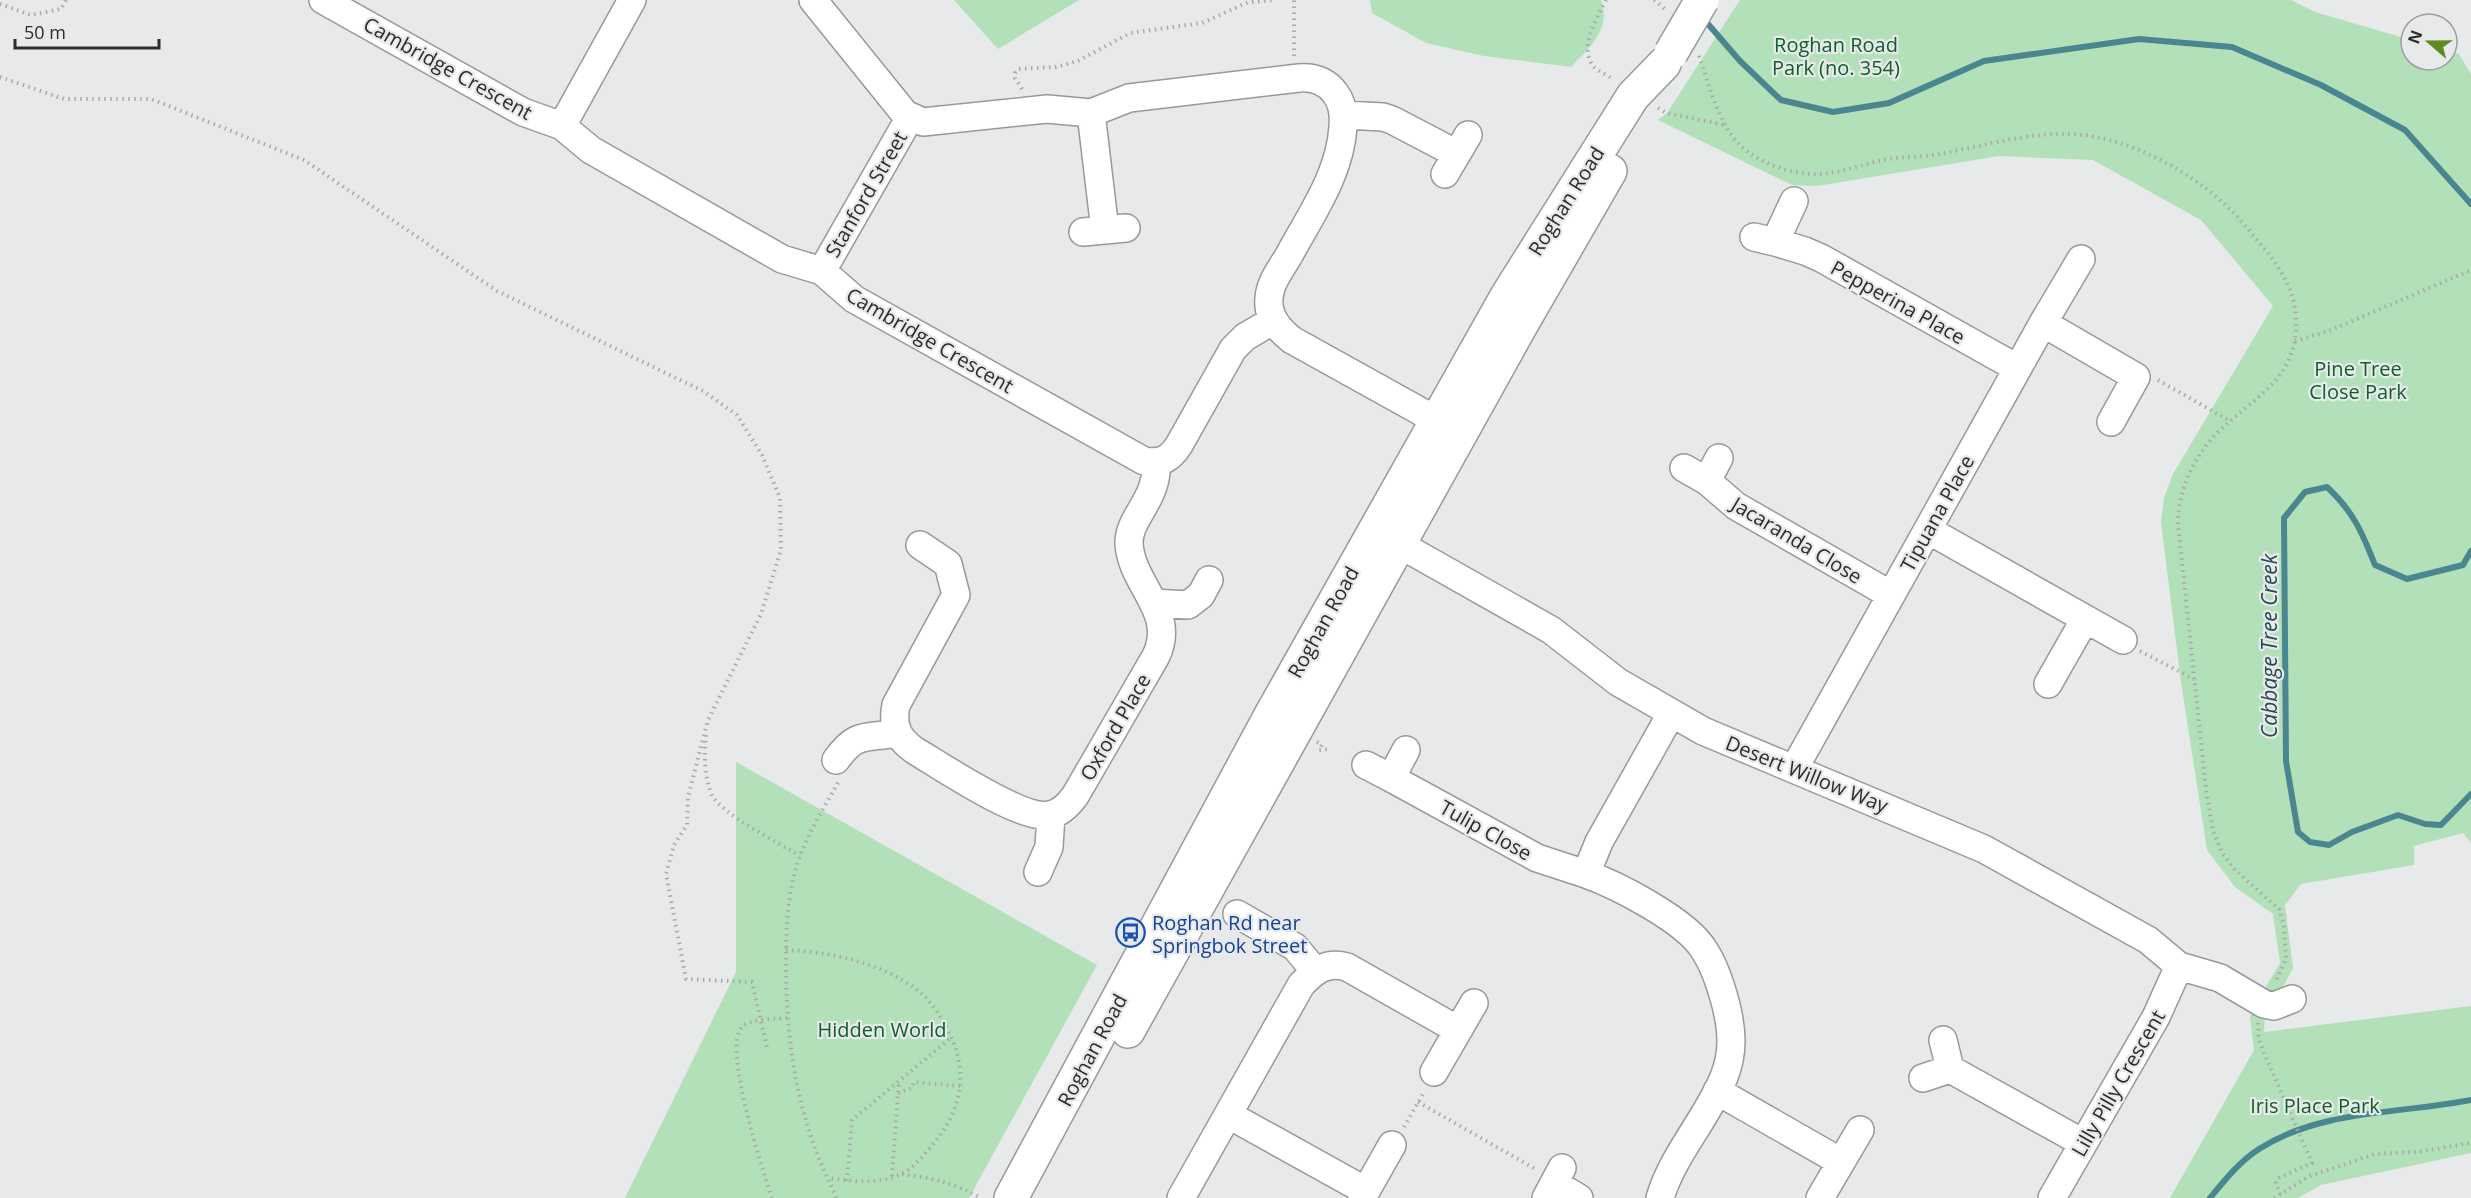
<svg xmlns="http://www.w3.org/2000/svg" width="2471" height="1198" viewBox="0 0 2471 1198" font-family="'Open Sans',sans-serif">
<rect width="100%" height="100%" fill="#e8e9ea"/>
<path fill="#b2e0b9" d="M954 0H1079L998 49Z
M1370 0H1601C1612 29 1589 48 1571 67L1484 56 1426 43 1372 13Z
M1740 0H2291L2315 12 2411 40V60H2447V50L2459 54 2471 74V843L2463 833 2414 846V865L2301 884 2285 905 2293 968 2275 1002 2261 995 2280 963 2273 914 2235 887 2207 850 2181 682 2161 522 2164 498 2173 474 2273 306 2201 220 2093 160 1999 156 1817 186 1792 185 1658 120 1667 113Z
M736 762 1097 965 969 1198H625L736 972Z
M2471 1006V1153L2321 1185 2298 1198H2170L2254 1050 2250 1017 2254 1010 2265 1017 2264 1032Z"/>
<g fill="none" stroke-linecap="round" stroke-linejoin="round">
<path stroke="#4a868f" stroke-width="6" d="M1702 17 1740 61 1781 100 1833 112 1889 103 1984 61 2139 39 2232 47 2321 85 2405 130 2471 204
M2471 551 2463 565 2407 579 2375 565C2362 532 2353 511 2327 487L2305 492 2284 518 2286 761 2298 832 2310 842 2329 845 2352 832 2398 815 2425 824 2441 825 2471 794
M2210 1198C2224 1181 2240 1161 2259 1149 2322 1109 2400 1114 2471 1100"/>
<defs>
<path id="minor" d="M323 0 523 112 562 126 591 150 782 259 822 271 854 299 1144 461C1161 464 1170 459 1179 445L1233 349 1245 337 1274 320
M813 0 905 114 923 122 1047 109 1091 113 1129 98 1299 78C1313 77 1326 81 1335 93 1343 103 1344 115 1343 127 1340 175 1310 216 1288 257 1280 270 1270 283 1269 298 1267 316 1279 330 1292 340L1454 430
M1091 113 1105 230
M1344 115 1383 117 1392 120 1457 154
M562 126 632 0
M1445 174 1468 135
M1083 232 1126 228
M1754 237 1775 242 1794 201
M1775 242 1805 251 1821 258 2017 368
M822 271 910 117
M2043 323 2136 377 2111 422
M1684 468 1707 481 1719 458
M1707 481 1736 506 1891 595
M1928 530 2123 640
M1383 535 1551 630 1618 682 1703 731 1984 849 2148 940 2179 966 2220 978 2264 1004 2274 1006 2292 999
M920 545 948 564 956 595 896 705C892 725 897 738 914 750 941 766 1022 821 1050 815 1061 813 1069 804 1075 796L1156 656C1177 612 1132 586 1129 544 1128 517 1159 499 1156 462
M1153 603 1188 605 1201 595 1209 580
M2048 684 2085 619
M836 760C857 731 865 739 897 733
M1366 765 1391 778 1406 750
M1794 769 2043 323 2081 259
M1391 778 1537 858 1586 874
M1038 872 1049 847 1051 815
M1237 914 1295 947 1315 971
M1950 1069 2083 1143
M1434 1072 1474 1003
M1923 1078 1950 1069 1943 1040
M1717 1091 1841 1162
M1229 1115 1366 1191
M1554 1183 1579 1198
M1181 1198 1301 985C1315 970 1327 961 1347 967L1458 1030
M1362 1198 1392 1145
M1546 1198 1562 1168
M1660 1198C1673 1154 1707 1119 1724 1077 1734 1052 1732 1030 1726 1005 1721 986 1715 966 1704 950 1687 921 1617 885 1586 874L1599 842 1671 714
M1820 1198 1860 1130
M2052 1198 2156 1017 2179 966"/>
<path id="major" d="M1128 1031 1521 325 1610 171
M1011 1198 1271 715 1507 296 1633 96 1664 64"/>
</defs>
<use href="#minor" stroke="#98999b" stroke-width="30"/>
<use href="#major" stroke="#98999b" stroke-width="36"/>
<path stroke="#a8a9aa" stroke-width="4" stroke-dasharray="1.5 4.5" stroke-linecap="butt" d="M1606 0C1597 17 1578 48 1594 67 1599 72 1608 75 1614 80
M1654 0 1667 11
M1252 2 1272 0
M0 4 31 15 61 9 66 0
M1294 56V0
M1699 56C1709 84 1719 126 1741 146 1760 164 1793 175 1819 174 1842 173 1865 163 1888 159 1903 157 1918 157 1933 155 1977 148 2022 133 2067 134 2127 134 2204 177 2242 222 2267 252 2295 279 2296 320 2298 380 2253 397 2216 434 2193 458 2178 491 2178 524L2206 789 2213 831 2223 854 2235 870 2279 909 2284 926 2286 959 2276 981
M0 77 64 99H151L304 160 497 291 703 391 737 415 762 455 780 498 781 550 761 614 708 720 688 797 687 825 674 845 666 874 686 979 752 982 767 1047
M1022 89 1015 78V73L1018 69 1056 67 1078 61 1130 33 1202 23 1253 0
M1658 108 1667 113 1724 125
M2295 341 2331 330 2471 270
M2158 380 2230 421
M2140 651 2194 679
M706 735C704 755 704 776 712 795 721 814 781 844 800 856
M1317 742 1322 745 1319 750 1330 749
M786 950C832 952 883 963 920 992 930 1001 939 1013 945 1025 971 1070 963 1112 928 1150 921 1158 911 1170 901 1174 878 1185 852 1181 829 1178
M2258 1023 2259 1039 2264 1053 2312 1163 2278 1178 2276 1183 2280 1194
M898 1093 912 1088 914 1082 960 1086
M1418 1102 1537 1170
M1404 1127 1424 1092
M902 1174C935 1179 951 1182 981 1198
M892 1176 899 1081
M847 1181 852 1120 952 1037
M772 1198C763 1171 722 1047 742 1027 750 1018 775 1019 787 1018
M836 1198C828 1178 818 1159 812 1139 792 1082 786 1023 786 963 786 933 787 901 795 872 803 840 823 810 839 781
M2274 1198 2310 1176 2375 1154 2417 1152 2471 1143"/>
<use href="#minor" stroke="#fff" stroke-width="27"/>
<use href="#major" stroke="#fff" stroke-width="33"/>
<defs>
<path id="major-bridge" d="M1671 53 1702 0"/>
</defs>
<use href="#major-bridge" stroke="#98999b" stroke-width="36" stroke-linecap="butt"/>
<use href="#major-bridge" stroke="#fff" stroke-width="33"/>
</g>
<defs>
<symbol id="bus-ring" viewBox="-11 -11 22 22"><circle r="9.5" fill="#e8e9ea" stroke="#1a4fb4" stroke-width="1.5"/><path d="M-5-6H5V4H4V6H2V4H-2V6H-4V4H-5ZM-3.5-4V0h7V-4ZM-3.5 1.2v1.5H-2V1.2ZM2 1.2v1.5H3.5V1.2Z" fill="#1a4fb4"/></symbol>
</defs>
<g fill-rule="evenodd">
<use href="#bus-ring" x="1114" y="916" width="33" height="33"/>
</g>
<g text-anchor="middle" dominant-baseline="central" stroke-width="4.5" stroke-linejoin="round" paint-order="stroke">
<g font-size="20" fill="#0d6029" stroke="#e8e9ea">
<text x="1836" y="44">Roghan Road<tspan x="1836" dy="23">Park (no. 354)</tspan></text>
<text x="2358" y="368">Pine Tree<tspan x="2358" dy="23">Close Park</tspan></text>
<text x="882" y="1029">Hidden World</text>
<text x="2315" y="1105">Iris Place Park</text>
</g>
<g font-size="20" fill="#2c2c2d" stroke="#e8e9ea">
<text transform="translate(448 68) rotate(29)">Cambridge Crescent</text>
<text transform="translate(866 194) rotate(-60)">Stanford Street</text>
<text transform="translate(1566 201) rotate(-58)">Roghan Road</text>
<text transform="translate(1898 302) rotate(29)">Pepperina Place</text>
<text transform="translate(930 340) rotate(30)">Cambridge Crescent</text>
<text transform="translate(1937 513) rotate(-61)">Tipuana Place</text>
<text transform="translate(1797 540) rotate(31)">Jacaranda Close</text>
<text transform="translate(1323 622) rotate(-61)">Roghan Road</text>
<text transform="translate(1115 727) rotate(-60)">Oxford Place</text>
<text transform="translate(1807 774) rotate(22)">Desert Willow Way</text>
<text transform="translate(1486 830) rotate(29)">Tulip Close</text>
<text transform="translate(1092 1050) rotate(-62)">Roghan Road</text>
<text transform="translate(2118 1083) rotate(-60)">Lilly Pilly Crescent</text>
</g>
<g font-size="20" fill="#164399" stroke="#e8e9ea" text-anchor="start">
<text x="1152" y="922">Roghan Rd near<tspan x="1152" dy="23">Springbok Street</tspan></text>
</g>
<g font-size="21" font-style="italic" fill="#21494f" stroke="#e8e9ea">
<text transform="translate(2269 646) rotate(-90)">Cabbage Tree Creek</text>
</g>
</g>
<g transform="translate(2429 42) rotate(290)"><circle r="28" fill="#e8e9ea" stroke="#9d9d9e" stroke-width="1.5"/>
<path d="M0-4.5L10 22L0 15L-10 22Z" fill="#5c8c22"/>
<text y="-9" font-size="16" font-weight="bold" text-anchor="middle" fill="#2c2c2d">N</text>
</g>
<path d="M15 39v9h144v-9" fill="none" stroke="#2c2c2d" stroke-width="3"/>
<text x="24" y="39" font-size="18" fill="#2c2c2d" stroke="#e8e9ea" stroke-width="4.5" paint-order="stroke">50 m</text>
</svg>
